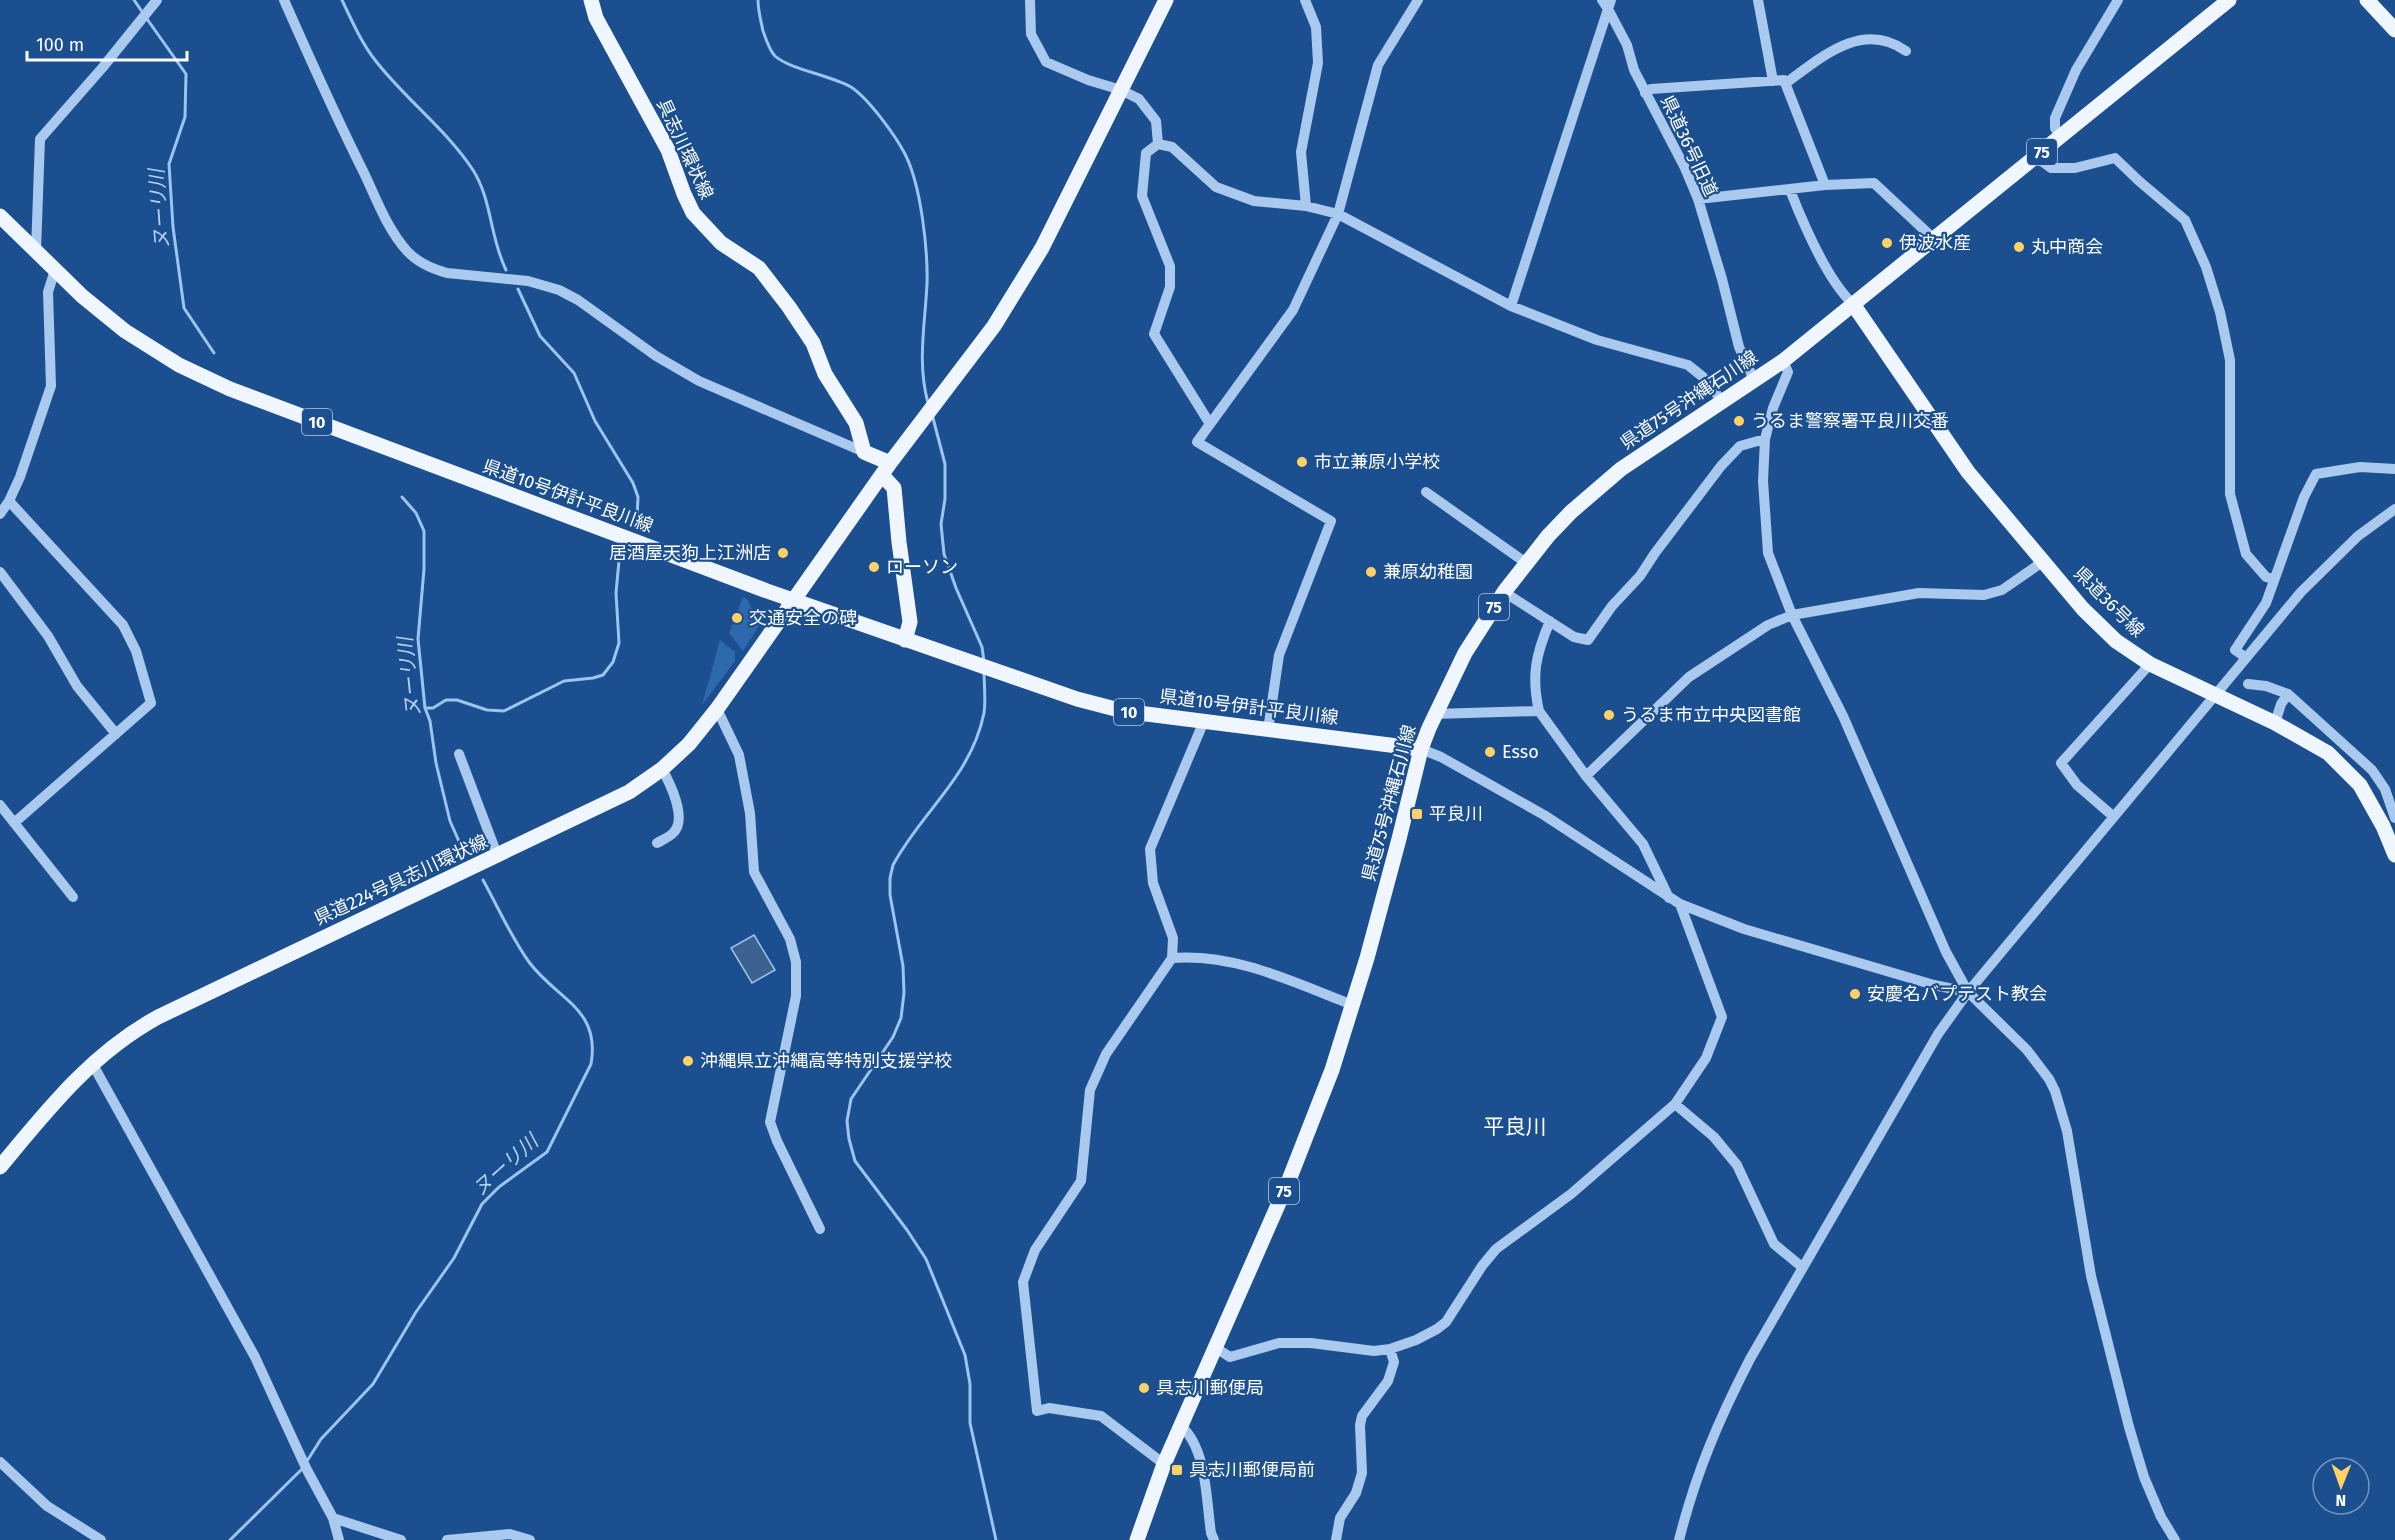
<svg xmlns="http://www.w3.org/2000/svg" width="2395" height="1540" viewBox="0 0 2395 1540" font-family="'Fira Sans','Noto Sans JP',sans-serif">
<rect width="100%" height="100%" fill="#1b4f8f"/>
<path fill="#2e69ad" d="M743 597 748 600 759 626 743 651 729 633Z
M720 640 735 652V661L702 705Z"/>
<path fill="#3c6290" stroke="#9cc4f0" stroke-width="1.5" d="M754 935 775 970 752 983 731 948Z"/>
<g fill="none" stroke-linecap="round" stroke-linejoin="round">
<path stroke="#9cc4f0" stroke-width="3" d="M134 0 143 13
M342 0C352 21 361 42 375 60 405 99 446 129 473 170 492 200 490 238 506 270
M758 0C758 11 761 21 763 31 766 39 769 50 775 56 789 69 830 75 851 87 869 99 895 135 905 154 921 185 928 250 927 284 925 325 917 363 928 403
M147 19 186 74 185 117 169 164 173 227 184 308 214 353
M518 289 540 336 574 373 595 421 633 483 638 497 637 517 633 523
M933 418 945 464V499L941 524 944 554 956 588 982 647 984 662
M402 497 416 513 424 531V569L418 639 425 708 430 721 436 763 450 821 465 855
M984 671C984 685 986 700 984 713 971 777 922 811 893 865L890 878V895L903 966 904 993 901 1018 893 1037 851 1099 847 1121 849 1139 855 1161 907 1230 926 1259 965 1355 970 1384V1423L996 1540
M425 708H433L446 700H457L487 710 504 711 564 681 593 678 603 675 613 662 619 643 616 593 620 550
M307 1461 321 1439 373 1384 416 1312 454 1258 482 1204 499 1187 547 1152 591 1064C601 1008 556 999 529 962 511 937 498 907 483 880
M230 1540 302 1469"/>
<path stroke="#a9c9ee" stroke-width="10" d="M284 0C310 59 336 117 365 175 377 201 388 230 407 251 418 263 432 269 447 273L528 281 559 290 578 300 656 356 699 381 864 452
M1030 0 1031 34 1046 62 1088 80 1121 90 1139 99 1156 121 1158 144
M1305 0 1316 27 1318 63 1301 152 1306 206
M1611 0 1608 9 1627 45 1634 70 1685 168 1698 199 1722 279 1739 347 1754 380
M1758 0 1773 81
M1786 83C1822 57 1862 20 1906 51
M1645 93 1651 89 1784 80 1825 185
M2060 136 2055 128V118L2076 70 2118 0
M1158 144 1172 147 1216 187 1254 201 1306 206 1338 214 1511 306 1597 340 1688 365 1703 377 1722 401
M1158 144 1146 153 1142 196 1170 266V287L1154 334 1210 424
M2036 157 2051 168H2075L2115 158 2139 181 2185 220 2206 267 2220 312 2230 360V494L2246 554 2266 577 2273 579
M1790 190C1803 223 1828 281 1853 304
M1698 199 1825 185 1874 183 1934 239
M36 251 40 139 103 67 157 0
M1511 306 1608 9 1602 0
M1783 361 1788 372 1773 408 1765 439 1763 481 1768 553 1792 615 1843 716 1946 952 1968 992 2027 1050 2049 1079 2055 1091 2067 1131 2091 1276 2129 1427 2144 1477 2161 1517 2175 1540
M1426 492 1526 563
M9 501 123 625 136 651 151 703 14 823
M0 514 9 501 20 477 51 386 48 292 55 270
M0 572 48 636 77 686 116 734
M1504 592 1574 637 1588 640 1612 606 1640 576 1655 553 1721 466 1740 446 1765 439
M2245 657 2235 650 2266 603 2304 497 2316 474 2360 467 2395 469
M2248 684 2266 686 2288 694 2372 770 2385 789 2395 818
M717 709 739 755 750 813 754 872 790 939 796 962V996L770 1122 777 1141 820 1229
M1539 711C1531 675 1536 654 1550 621
M1434 714 1539 711 1586 776 1643 844 1669 898
M2275 723 2281 704 2288 694
M1268 730 1279 655 1331 521 1197 442 1293 310 1338 214 1378 65 1418 0
M1421 749 1441 757 1544 815 1680 904 1744 929 1934 985 1968 992
M459 754 498 857
M1586 776 1689 677 1768 625 1792 615 1919 593 1984 595 2002 590 2044 561
M0 805 73 897
M2114 817 2077 785 2061 763 2150 664
M657 843C662 840 670 837 674 832 687 818 670 783 662 769
M1172 958C1236 953 1295 983 1353 1005
M92 1063 255 1357 307 1470 333 1518 339 1540
M1675 1104 1714 1137 1737 1165 1774 1244 1802 1267
M1216 1348 1230 1357 1279 1343H1311L1374 1351 1390 1349 1416 1340 1437 1329 1446 1322 1482 1266 1496 1249 1571 1194 1675 1104 1706 1058 1722 1017 1680 904
M1181 1426C1207 1449 1206 1499 1211 1533L1214 1540
M0 1462 47 1506 101 1540
M1164 1464 1101 1416 1049 1408 1037 1411 1023 1282 1035 1250 1081 1181 1090 1090 1106 1054 1172 958 1173 938 1153 883 1150 849 1204 721
M333 1518 401 1540
M447 1540 510 1534 530 1540
M1336 1540 1340 1518 1356 1493 1362 1473 1360 1425 1362 1416 1388 1381 1394 1362 1390 1349
M1679 1540C1696 1473 1718 1421 1750 1359L1938 1034 1968 992 2301 592 2358 536 2395 509"/>
<path stroke="#f0f6ff" stroke-width="15" d="M591 0 596 18 668 150 684 194 693 213 721 243 759 268 789 307 813 343 825 374 856 423 864 452 890 463
M2367 0 2395 30
M0 216 82 296 125 331 179 365 230 389 767 591 1077 699 1123 711 1421 749
M1853 304 1968 472 2083 609 2116 641 2150 664 2275 723 2328 753 2360 785 2383 826 2395 855
M882 475 894 488 899 542 910 622 905 640
M0 1167C48 1109 91 1054 158 1017L629 792 662 769 689 744 717 709 890 463 994 326 1042 248 1166 0
M1137 1540 1164 1464 1289 1180 1332 1070 1367 958 1399 839 1421 749 1429 728 1465 653 1504 592 1548 536 1571 512 1621 469 1783 361 2229 0"/>
</g>
<g fill="#ffd166" stroke="#1b4f8f" stroke-width="2">
<circle cx="1887" cy="243" r="6"/>
<circle cx="2019" cy="247" r="6"/>
<circle cx="1739" cy="421" r="6"/>
<circle cx="1302" cy="462" r="6"/>
<circle cx="783" cy="553" r="6"/>
<circle cx="874" cy="567" r="6"/>
<circle cx="1371" cy="572" r="6"/>
<circle cx="737" cy="618" r="6"/>
<circle cx="1609" cy="715" r="6"/>
<circle cx="1490" cy="752" r="6"/>
<rect x="1411" y="808" width="12" height="12" rx="3"/>
<circle cx="1855" cy="994" r="6"/>
<circle cx="688" cy="1061" r="6"/>
<circle cx="1144" cy="1388" r="6"/>
<rect x="1171" y="1464" width="12" height="12" rx="3"/>
</g>
<g text-anchor="middle" dominant-baseline="central" stroke-width="4.5" stroke-linejoin="round" paint-order="stroke">
<g fill="#1b4f8f" stroke="#bbcadd" stroke-width="1.5">
<rect x="2027" y="139" width="30" height="26" rx="4.5"/>
<rect x="302" y="409" width="30" height="26" rx="4.5"/>
<rect x="1479" y="594" width="30" height="26" rx="4.5"/>
<rect x="1114" y="699" width="30" height="26" rx="4.5"/>
<rect x="1269" y="1178" width="30" height="26" rx="4.5"/>
</g>
<g font-size="16" font-weight="bold" fill="#fff">
<text x="2042" y="152">75</text>
<text x="317" y="422">10</text>
<text x="1494" y="607">75</text>
<text x="1129" y="712">10</text>
<text x="1284" y="1191">75</text>
</g>
<g font-size="18" fill="#fff" stroke="#1b4f8f">
<text transform="translate(1689 146) rotate(65)">県道36号旧道</text>
<text transform="translate(685 149) rotate(65)">具志川環状線</text>
<text transform="translate(1689 400) rotate(-34)">県道75号沖縄石川線</text>
<text transform="translate(568 496) rotate(20)">県道10号伊計平良川線</text>
<text transform="translate(2109 602) rotate(45)">県道36号線</text>
<text transform="translate(1249 707) rotate(7)">県道10号伊計平良川線</text>
<text transform="translate(1389 803) rotate(-75)">県道75号沖縄石川線</text>
<text transform="translate(401 880) rotate(-25)">県道224号具志川環状線</text>
</g>
<g font-size="18" fill="#fff" stroke="#1b4f8f" text-anchor="start">
<text x="1899" y="243">伊波水産</text>
<text x="2031" y="247">丸中商会</text>
<text x="1751" y="421">うるま警察署平良川交番</text>
<text x="1314" y="462">市立兼原小学校</text>
<text x="771" y="553" text-anchor="end">居酒屋天狗上江洲店</text>
<text x="886" y="567">ローソン</text>
<text x="1383" y="572">兼原幼稚園</text>
<text x="749" y="618">交通安全の碑</text>
<text x="1621" y="715">うるま市立中央図書館</text>
<text x="1502" y="752">Esso</text>
<text x="1429" y="814">平良川</text>
<text x="1867" y="994">安慶名バプテスト教会</text>
<text x="700" y="1061">沖縄県立沖縄高等特別支援学校</text>
<text x="1156" y="1388">具志川郵便局</text>
<text x="1189" y="1470">具志川郵便局前</text>
</g>
<g font-size="20" font-style="italic" fill="#b5d3f5" stroke="#1b4f8f">
<text transform="translate(159 209) rotate(-94)">ヌーリ川</text>
<text transform="translate(409 677) rotate(-96)">ヌーリ川</text>
<text transform="translate(505 1165) rotate(-42)">ヌーリ川</text>
</g>
<g font-size="21" fill="#fff" stroke="#1b4f8f">
<text x="1515" y="1127">平良川</text>
</g>
</g>
<g transform="translate(2341 1486) rotate(181)"><circle r="28" fill="#1b4f8f" stroke="#7695bc" stroke-width="1.5"/>
<path d="M0-4.5L10 22L0 15L-10 22Z" fill="#ffd166"/>
<text y="-9" font-size="16" font-weight="bold" text-anchor="middle" fill="#ffffff">N</text>
</g>
<path d="M27 51v9h160v-9" fill="none" stroke="#ffffff" stroke-width="3"/>
<text x="36" y="51" font-size="18" fill="#ffffff" stroke="#1b4f8f" stroke-width="4.5" paint-order="stroke">100 m</text>
</svg>
